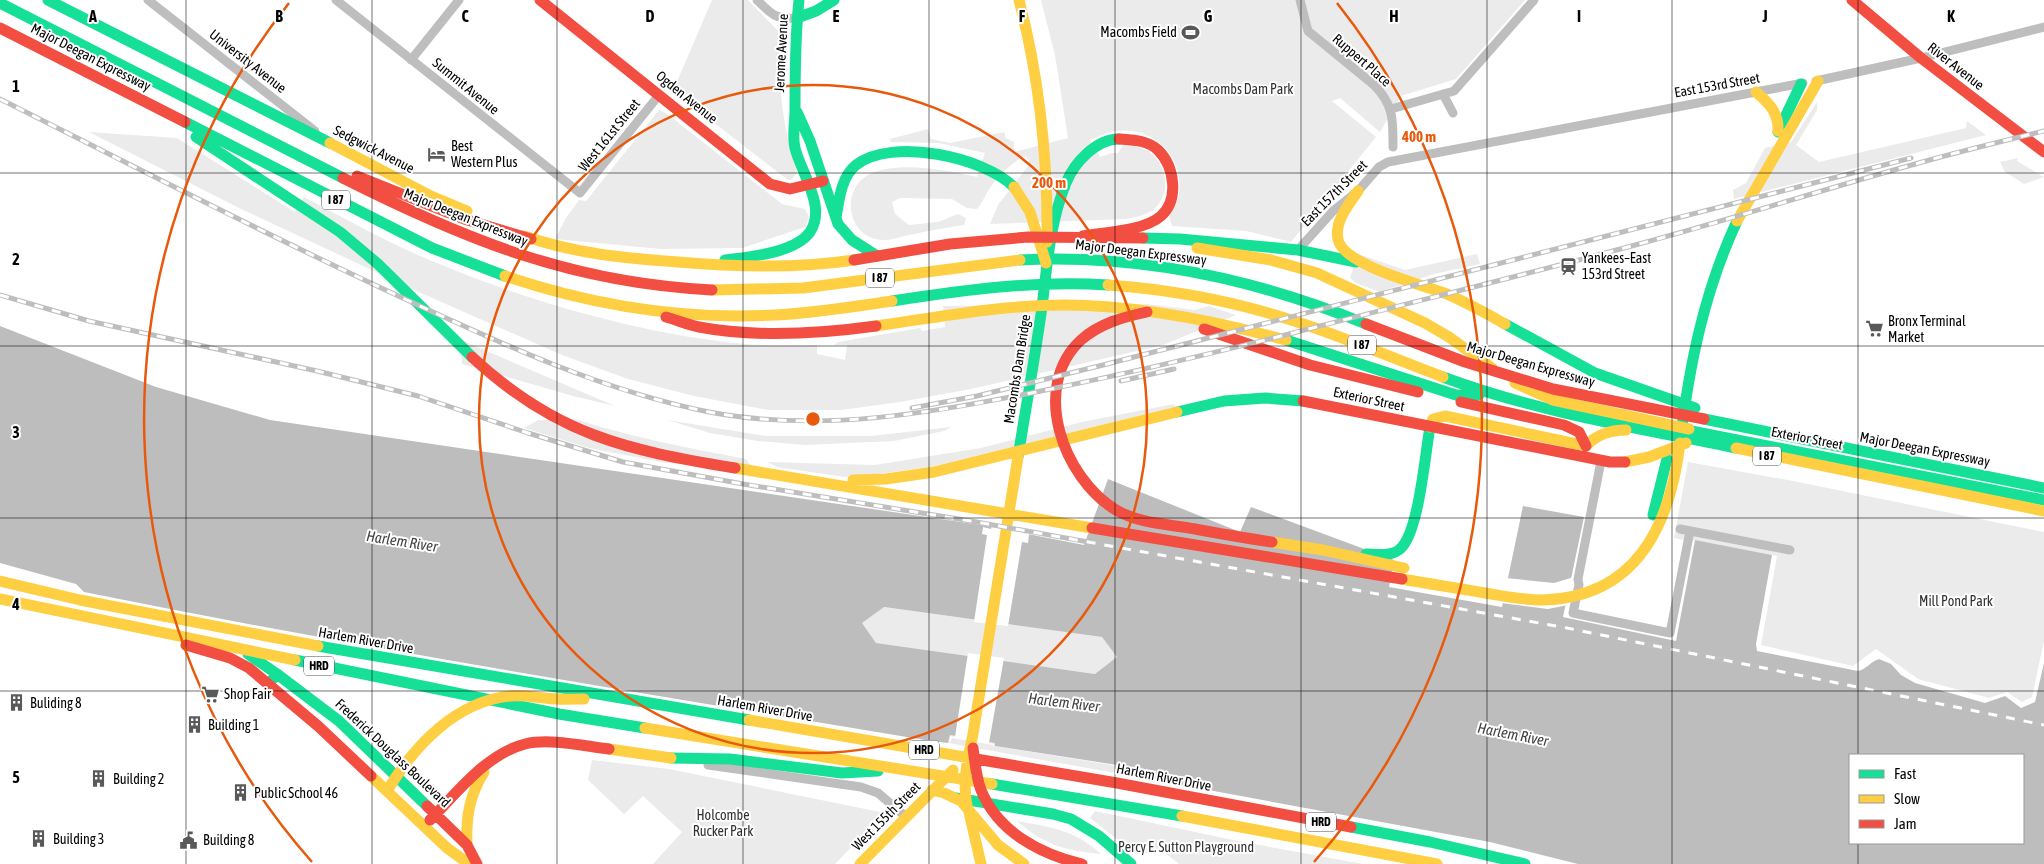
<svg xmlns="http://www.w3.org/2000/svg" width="2044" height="864" viewBox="0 0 2044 864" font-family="'Asap Condensed',sans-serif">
<rect width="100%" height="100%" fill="#fff"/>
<path fill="#ebebeb" d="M712 0H748L783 36C776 84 783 126 797 173L791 180H788L673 91Z
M1041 0H1525L1456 79 1401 96 1380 132 1340 98 1332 101 1376 137 1291 242 1246 231 1172 226 1169 216C1173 209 1178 201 1179 194 1184 155 1154 126 1115 131 1107 132 1098 137 1090 140L1100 157 1112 153H1118L1123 145C1133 146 1144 147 1152 154 1168 169 1171 195 1153 210 1146 215 1136 217 1127 219L990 224 998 205 1028 166 1029 160 1026 156C1012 161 999 176 990 188 985 195 983 202 977 209L967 208 952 199 900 198 892 202 895 214 909 225 938 222 958 214 966 218 964 225C947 228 931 230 915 234 905 235 894 240 885 240 848 241 839 191 868 175 895 160 948 170 977 177L985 153 939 143 891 142 890 139 928 129 931 139 950 143 1004 132 1006 138 1014 142V152L1068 138 1055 55Z
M1817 102V110L1796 145 1819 162 1966 128 1967 121 1986 135 1734 199 1733 190 1746 183 1765 148 1791 142Z
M659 110 666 113 782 204 805 209 809 217 805 227 742 248 661 249 555 239 566 218 579 200 586 201Z
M89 132 177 138 295 212 304 197C346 219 388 243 432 261 530 302 640 334 745 344 769 346 793 345 817 345V354L845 360 847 345H834L838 342 920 328 922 331 945 327 943 306 1147 304 1195 310 1209 306 1236 315 1163 345 971 389 900 402 841 410H768L694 396 628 379 562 355 421 293 239 208Z
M2018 158 2017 161 2044 177 2024 184 2005 172 2000 162Z
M1358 254 1405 270 1477 254 1480 264 1434 274 1380 292 1356 283 1350 278Z
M461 340 615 406 573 396 462 364Z
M1174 404 1175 407 935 466 851 478 777 467 767 462 875 465 981 448 1082 422Z
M575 419C631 437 688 448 746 459L752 467 666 463 589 448 524 428 538 420Z
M667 420 766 436H871L951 427 944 431 894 441 805 445 758 441 710 433Z
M1688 462 1793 481 2044 532V641L2032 697 2022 702 2007 692 1989 698 1918 679 1876 649 1853 666 1761 645 1777 556 1695 540H1693V542L1674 538Z
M883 607 1102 637 1118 657 1096 674 876 643 862 623Z
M950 735 996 743 995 746 1156 772 1154 780 948 743Z
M592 760 669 769 885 813 835 864H653L682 832 643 796 624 814 588 780Z
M1095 811 1238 841 1363 864H1179L1164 852 1136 854 1090 818Z
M1017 821C1051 827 1075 830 1101 854 1064 850 1046 846 1017 821Z"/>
<path fill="#bdbdbd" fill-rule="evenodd" d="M0 326 156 387 270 420 981 525 1084 545 1108 479 1240 532 1251 507 1394 560 1389 587 1502 607 1523 506 1584 517 1563 617 1676 641 1695 540 1772 555 1756 644 1757 651 1858 671C1867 669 1870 662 1879 659L1891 664 1901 675 1915 683 1985 703 2005 696 2021 708 2035 702 2044 663V864H1578L1490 842 1154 780 1156 771 995 746V743L950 735 948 743 931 741C648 694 365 649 84 592L76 584 0 563ZM884 607 1102 637 1117 657 1095 674 876 643 862 623ZM1850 755H2023V843H1850Z"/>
<path fill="#fff" d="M992 524 1022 529V533L1029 534 1028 543 1022 542 1008 626 974 622 987 535 982 534 983 527 991 529Z
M1574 577 1568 605 1548 609 1501 603 1506 578 1554 583Z
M968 653 1004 658 989 743 994 744 993 748V745L952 738 949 744 950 736 955 737Z"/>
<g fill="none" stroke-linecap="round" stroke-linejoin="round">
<path stroke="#bebebe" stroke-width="9" d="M148 0 315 131
M336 0 580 193 659 95
M757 0C771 14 776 20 797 18
M1300 0 1308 31 1374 85C1394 105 1393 120 1393 147
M411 60 459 0
M1816 81 1921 58 2044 27
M1443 94 1453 113
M1391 109 1454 91 1534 0
M1298 250 1333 211 1358 191 1379 167 1388 162 1803 83
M1601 461 1578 579 1579 585 1573 613 1670 633 1690 531
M1680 529 1790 550
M708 765 861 787 878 793 905 816"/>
<path stroke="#16e098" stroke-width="11" d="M48 0 330 143
M0 3 343 178
M797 18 816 11 834 0
M797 112 810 141 838 224 852 240 877 256
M185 122 432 248 505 276
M1778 132 1801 84
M196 137 340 232 378 264 472 357
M836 218C839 200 841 177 856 165 892 137 984 157 1014 187
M1143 238 1180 239 1298 250
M1298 250 1356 262
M725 260C749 257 795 253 810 232 827 207 801 173 795 148 792 136 795 123 795 110 795 73 795 37 799 0
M1020 260C1140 254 1256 279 1366 324
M892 301C964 290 1035 280 1108 285
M1505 324 1595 373 1695 408
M1286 340 1456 395H1479
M1443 377C1537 412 1637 428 1736 448
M1177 412 1224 401 1265 398 1303 401
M1704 419 2044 488
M1681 429 2044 500
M1680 443C1689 366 1704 292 1737 221
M1018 457C1026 407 1035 357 1042 307 1047 266 1050 222 1066 183 1074 163 1096 139 1119 139
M1653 515 1667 459
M1366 554C1376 554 1391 557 1400 549 1419 533 1425 454 1430 427
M318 646 749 720
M248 654 277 674
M295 660 559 714 645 728
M271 681 277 674 339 721 427 806
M671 758 730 759 842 773 878 771
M992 784 1182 816
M956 798 1053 814 1071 819 1099 836 1131 864
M1351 827 1430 842 1525 864"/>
<path stroke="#ffcf43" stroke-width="11" d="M1019 0C1040 80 1048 159 1047 242
M1756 92C1769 103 1779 113 1778 131
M330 143 431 196 467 211
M1014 187 1030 212 1046 263
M1358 191C1349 204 1334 222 1338 239 1342 265 1424 285 1447 294 1467 303 1486 313 1505 324
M1737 221 1818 81
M524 236C577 254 623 258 678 262 736 267 796 269 854 260
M1197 248 1271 260 1317 273 1425 323 1449 337 1492 368
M505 276C591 305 684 320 775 315 814 313 853 307 892 301
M1108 285C1179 290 1248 304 1315 328 1358 343 1400 361 1443 377
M712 290 803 288 1020 260
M876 326C938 317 1001 305 1065 305 1138 305 1215 321 1286 340
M1515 383 1553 400 1689 429
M1430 427 1433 419 1445 416 1586 446
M1586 446C1597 434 1610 430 1626 430
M1736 448 2044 511
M1625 462 1649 457 1686 443
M735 468 1092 528
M853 480 886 479 934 472 1177 412
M1272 542 1323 550 1404 568
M1402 579C1430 584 1457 588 1485 593 1503 596 1523 600 1542 600 1636 598 1670 526 1680 443
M0 581 80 600 318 646
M0 599 295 660
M749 720 976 759
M645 728 992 784
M609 749 671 758
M371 776 447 848 469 864
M932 790 944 793 961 801 998 845 1024 864
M387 791C414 746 456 701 511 696 522 695 534 697 545 698 558 700 571 699 584 699
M967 806C962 780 968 759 973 734L1018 457
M968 808 981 864
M1182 816 1437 864
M467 845C466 817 469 796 484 772
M860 864 953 770"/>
<path stroke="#f24e42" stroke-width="11" d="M540 0 770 184 790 189 823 181
M1852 0 1921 58 2044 152
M0 28 185 122
M357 176 464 219 531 239
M343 178C466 240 572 283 712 290
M1083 236C1105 232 1144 231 1161 216 1179 200 1175 167 1158 150 1147 140 1133 140 1119 139
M854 260 950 244 1028 237 1143 238
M1147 312C1124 317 1100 323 1081 340 1030 387 1063 478 1116 510 1138 523 1165 524 1189 528 1217 533 1244 538 1272 542
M666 317C677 320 688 325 699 327 757 338 818 334 876 326
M1366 324 1465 362 1553 389 1704 419
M1204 329 1310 365 1418 392
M472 357C556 435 626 450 735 468
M1303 401 1610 462H1625
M1461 402 1564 425 1579 432 1586 446
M1092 528 1402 579
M186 645 230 658 249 668 318 726 371 776
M973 748C975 762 976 777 981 790 998 832 1040 854 1082 864
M976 759 1117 783 1351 827
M427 806 467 845 477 864
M430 820C457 793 486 754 525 744 550 738 583 746 609 749"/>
<defs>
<path id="rail" d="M0 99C135 167 269 236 407 300 504 345 604 391 709 412 821 433 932 413 1041 391 1126 374 1210 354 1293 333 1409 303 1524 275 1639 244 1729 220 1818 191 1908 166 1953 153 1999 142 2044 131
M0 295 89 321 317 371 418 396 528 433 623 462 743 484 971 521 1567 628 2044 725
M1121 381 1174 369
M912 408 977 396 1103 365 1911 158"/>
</defs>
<use href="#rail" stroke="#bebebe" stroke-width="5"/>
<use href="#rail" stroke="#fff" stroke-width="3" stroke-dasharray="9" stroke-linecap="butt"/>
</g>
<path fill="none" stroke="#000" stroke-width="1" stroke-opacity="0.55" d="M186 0V864M372 0V864M557 0V864M743 0V864M929 0V864M1115 0V864M1301 0V864M1487 0V864M1672 0V864M1858 0V755M0 173H2044M0 346H2044M0 518H2044M0 691H2044M1858 843V864"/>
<g fill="none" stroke="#e8590c" stroke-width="2.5">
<circle cx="813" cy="419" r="334"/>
<path d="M312 862A669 669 0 0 1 289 3M1337 3A669 669 0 0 1 1314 862"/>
</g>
<defs>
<symbol id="stadium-bare" viewBox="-9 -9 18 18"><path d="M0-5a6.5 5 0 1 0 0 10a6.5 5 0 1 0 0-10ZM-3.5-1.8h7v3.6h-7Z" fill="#595959" stroke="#fff" stroke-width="2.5" paint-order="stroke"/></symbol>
<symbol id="hotel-bare" viewBox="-9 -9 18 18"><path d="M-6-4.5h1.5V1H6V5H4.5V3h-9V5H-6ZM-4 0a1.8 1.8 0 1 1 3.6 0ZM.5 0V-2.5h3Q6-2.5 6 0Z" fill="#595959" stroke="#fff" stroke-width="2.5" paint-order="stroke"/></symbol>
<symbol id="station-bare" viewBox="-9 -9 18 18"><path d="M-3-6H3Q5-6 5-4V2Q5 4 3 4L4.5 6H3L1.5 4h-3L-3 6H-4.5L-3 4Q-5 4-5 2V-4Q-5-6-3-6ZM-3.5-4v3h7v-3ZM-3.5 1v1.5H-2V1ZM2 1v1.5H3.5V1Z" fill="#595959" stroke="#fff" stroke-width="2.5" paint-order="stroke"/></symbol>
<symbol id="supermarket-bare" viewBox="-9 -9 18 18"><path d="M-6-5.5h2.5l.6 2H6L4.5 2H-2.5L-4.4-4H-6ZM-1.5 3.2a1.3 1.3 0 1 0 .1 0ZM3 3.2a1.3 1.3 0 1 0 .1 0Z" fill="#595959" stroke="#fff" stroke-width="2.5" paint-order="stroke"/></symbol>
<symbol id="building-bare" viewBox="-9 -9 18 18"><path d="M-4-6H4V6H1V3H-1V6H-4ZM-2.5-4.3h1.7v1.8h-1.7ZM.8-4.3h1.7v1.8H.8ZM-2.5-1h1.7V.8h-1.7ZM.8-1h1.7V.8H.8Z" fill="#595959" stroke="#fff" stroke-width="2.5" paint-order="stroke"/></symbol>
<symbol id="civic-bare" viewBox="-9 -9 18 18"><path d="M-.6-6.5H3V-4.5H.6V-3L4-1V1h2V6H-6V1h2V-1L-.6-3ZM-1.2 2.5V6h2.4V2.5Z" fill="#595959" stroke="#fff" stroke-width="2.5" paint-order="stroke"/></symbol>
</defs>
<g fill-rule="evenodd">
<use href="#stadium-bare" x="1178" y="20" width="25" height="25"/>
<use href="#hotel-bare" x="424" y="142" width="25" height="25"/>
<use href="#station-bare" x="1556" y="254" width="25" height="25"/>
<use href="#supermarket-bare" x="1862" y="316" width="25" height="25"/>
<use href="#supermarket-bare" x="198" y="682" width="25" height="25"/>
<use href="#building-bare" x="4" y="690" width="25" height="25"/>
<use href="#building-bare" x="182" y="712" width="25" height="25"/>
<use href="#building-bare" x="86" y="766" width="25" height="25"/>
<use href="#building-bare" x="228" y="780" width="25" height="25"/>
<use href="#building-bare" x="26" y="826" width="25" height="25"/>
<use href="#civic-bare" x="176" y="828" width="25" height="25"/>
</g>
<g text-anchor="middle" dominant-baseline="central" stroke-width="4" stroke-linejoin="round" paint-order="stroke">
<g fill="#fff" stroke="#4c4c4c" stroke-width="1">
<rect x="322" y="190.5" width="28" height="19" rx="4"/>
<rect x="866" y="268.5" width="28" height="19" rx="4"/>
<rect x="1348" y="335.5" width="28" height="19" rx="4"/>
<rect x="1753" y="446.5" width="28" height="19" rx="4"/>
<rect x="304" y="656.5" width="30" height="19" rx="4"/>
<rect x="909" y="740.5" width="30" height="19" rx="4"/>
<rect x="1306" y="812.5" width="30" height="19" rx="4"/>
</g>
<g font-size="12" font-weight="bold" fill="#000">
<text x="336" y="200">I 87</text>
<text x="880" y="278">I 87</text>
<text x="1362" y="345">I 87</text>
<text x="1767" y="456">I 87</text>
<text x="319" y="666">HRD</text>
<text x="924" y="750">HRD</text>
<text x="1321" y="822">HRD</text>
</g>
<g font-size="14" fill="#000" stroke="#fff" text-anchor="start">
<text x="1177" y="32" text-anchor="end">Macombs Field</text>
<text x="451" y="146">Best<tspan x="451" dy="16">Western Plus</tspan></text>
<text x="1582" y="258">Yankees–East<tspan x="1582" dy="16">153rd Street</tspan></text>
<text x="1888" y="321">Bronx Terminal<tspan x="1888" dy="16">Market</tspan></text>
<text x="224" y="694">Shop Fair</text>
<text x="30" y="703">Buliding 8</text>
<text x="208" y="725">Building 1</text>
<text x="113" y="779">Building 2</text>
<text x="254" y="793">Public School 46</text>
<text x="53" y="839">Building 3</text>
<text x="203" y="840">Building 8</text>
</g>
<g font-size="14" fill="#000" stroke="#fff">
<text transform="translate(781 53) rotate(-87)">Jerome Avenue</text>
<text transform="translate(91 57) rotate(27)">Major Deegan Expressway</text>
<text transform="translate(1362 60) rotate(41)">Ruppert Place</text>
<text transform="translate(248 61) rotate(38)">University Avenue</text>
<text transform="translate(1956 66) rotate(38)">River Avenue</text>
<text transform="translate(1717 85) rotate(-10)">East 153rd Street</text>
<text transform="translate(466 86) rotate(39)">Summit Avenue</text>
<text transform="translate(687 97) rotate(39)">Ogden Avenue</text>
<text transform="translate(609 135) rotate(-51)">West 161st Street</text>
<text transform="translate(374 149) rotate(27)">Sedgwick Avenue</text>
<text transform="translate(1334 193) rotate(-45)">East 157th Street</text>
<text transform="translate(466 217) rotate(22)">Major Deegan Expressway</text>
<text transform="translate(1141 252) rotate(7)">Major Deegan Expressway</text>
<text transform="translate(1531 364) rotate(16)">Major Deegan Expressway</text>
<text transform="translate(1017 369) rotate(-81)">Macombs Dam Bridge</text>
<text transform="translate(1369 399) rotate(12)">Exterior Street</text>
<text transform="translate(1807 438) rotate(11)">Exterior Street</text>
<text transform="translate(1925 449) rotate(11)">Major Deegan Expressway</text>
<text transform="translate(366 640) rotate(10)">Harlem River Drive</text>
<text transform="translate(765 708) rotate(10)">Harlem River Drive</text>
<text transform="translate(393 753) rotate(43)">Frederick Douglass Boulevard</text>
<text transform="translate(1164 777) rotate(11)">Harlem River Drive</text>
<text transform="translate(886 816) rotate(-45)">West 155th Street</text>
</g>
<g font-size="14" fill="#313131" stroke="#fff">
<text x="1243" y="89">Macombs Dam Park</text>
<text x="1956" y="601">Mill Pond Park</text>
<text x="723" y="815">Holcombe<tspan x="723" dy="16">Rucker Park</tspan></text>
<text x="1186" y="847">Percy E. Sutton Playground</text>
</g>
<g font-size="15" font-style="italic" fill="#424242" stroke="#fff">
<text transform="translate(402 541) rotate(9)">Harlem River</text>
<text transform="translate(1064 702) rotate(7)">Harlem River</text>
<text transform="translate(1513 734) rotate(11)">Harlem River</text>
</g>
</g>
<g font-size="16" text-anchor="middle" font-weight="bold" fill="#000" stroke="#fff" stroke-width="4" stroke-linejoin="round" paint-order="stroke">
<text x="93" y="22">A</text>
<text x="279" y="22">B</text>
<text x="465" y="22">C</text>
<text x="650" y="22">D</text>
<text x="836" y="22">E</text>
<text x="1022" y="22">F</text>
<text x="1208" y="22">G</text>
<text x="1394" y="22">H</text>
<text x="1579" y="22">I</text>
<text x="1765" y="22">J</text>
<text x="1951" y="22">K</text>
<text x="16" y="92">1</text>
<text x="16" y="265">2</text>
<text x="16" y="438">3</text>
<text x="16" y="610">4</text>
<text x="16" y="783">5</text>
</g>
<circle cx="813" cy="419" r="8" fill="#e8590c" stroke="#fff" stroke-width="2.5"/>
<g font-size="15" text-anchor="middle" font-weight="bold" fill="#e8590c" stroke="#fff" stroke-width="4" stroke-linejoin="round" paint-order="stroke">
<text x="1419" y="142">400 m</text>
<text x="1049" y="188">200 m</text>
</g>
<rect x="1849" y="754" width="175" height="90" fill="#ffffff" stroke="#999999"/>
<rect x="1859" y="770" width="25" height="8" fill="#16e098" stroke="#999999"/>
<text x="1894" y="779" font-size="15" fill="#000000">Fast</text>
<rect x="1859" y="795" width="25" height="8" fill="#ffcf43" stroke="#999999"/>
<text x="1894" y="804" font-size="15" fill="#000000">Slow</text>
<rect x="1859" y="820" width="25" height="8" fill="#f24e42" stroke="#999999"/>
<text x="1894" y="829" font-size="15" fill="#000000">Jam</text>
</svg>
